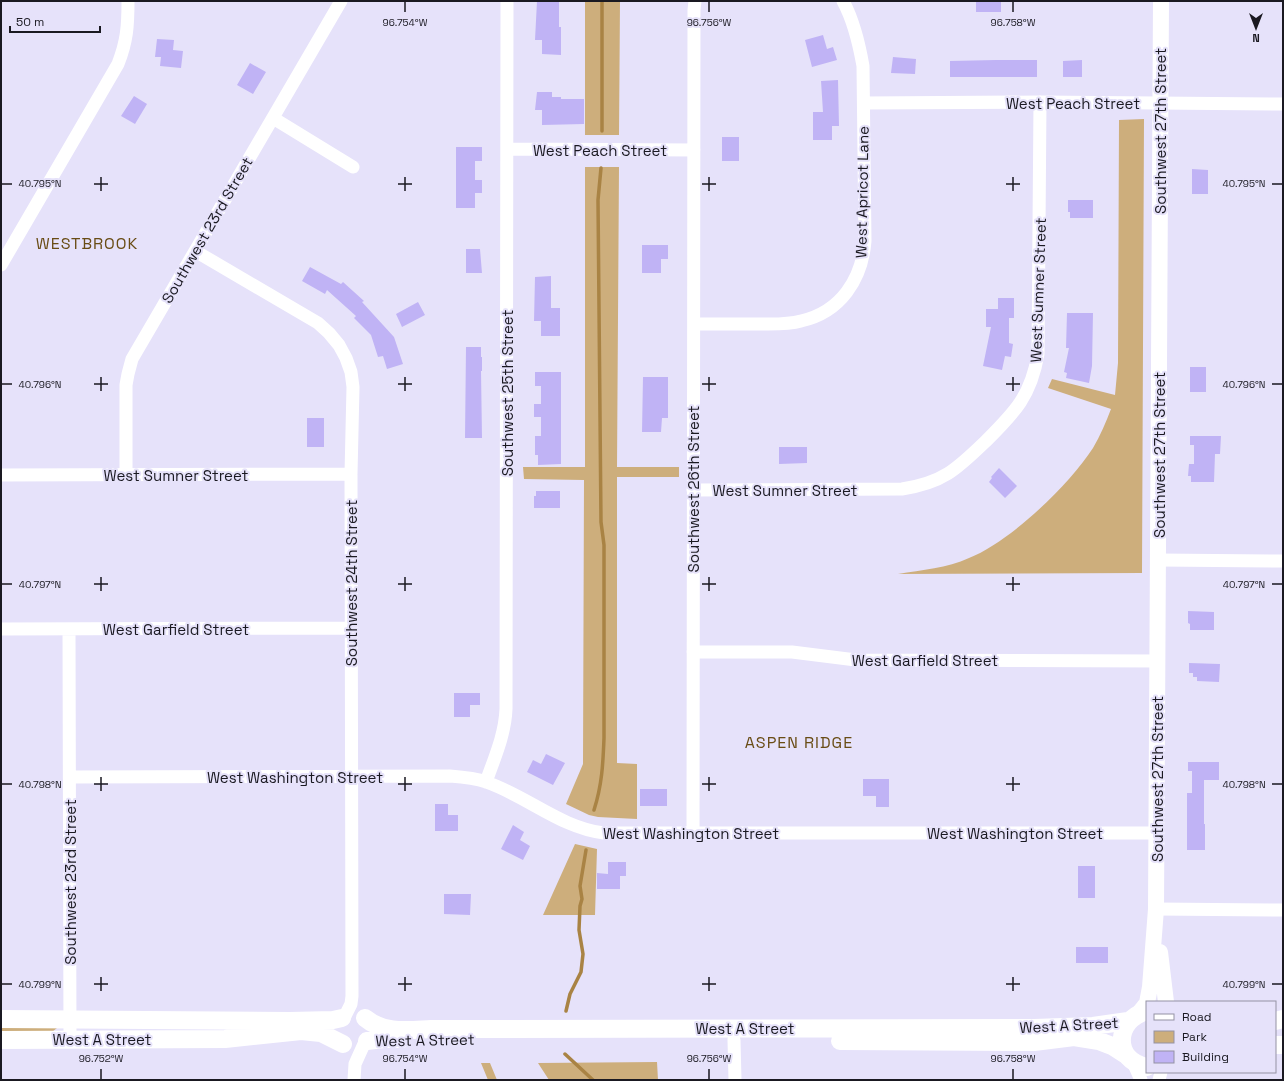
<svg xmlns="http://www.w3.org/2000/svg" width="1284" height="1081" viewBox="0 0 1284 1081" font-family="'Space Grotesk',sans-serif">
<rect width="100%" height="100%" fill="#e6e2fa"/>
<path fill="#cdae7c" d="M585 1H620L619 135H585Z
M1144 119 1142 573 898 574C922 570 947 568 969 558 1011 541 1069 485 1093 448 1100 436 1106 422 1111 409L1048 388 1052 379 1115 395 1118 363 1119 120Z
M585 167H619L617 467H679V477H617V763L637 764V819L598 817 589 815 566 804 583 764 584 480 524 479 523 467H585Z
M575 844 597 849 595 915H543Z
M1 1024 57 1028 47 1036H1Z
M657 1062 658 1080H549L538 1063Z
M481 1063H490L497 1080H488Z"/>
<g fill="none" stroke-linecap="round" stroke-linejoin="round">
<path stroke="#a98344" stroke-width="3.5" d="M602 1V131
M594 810C602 785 603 764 604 738V545L601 522 598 200 601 168
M566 1011 570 994 581 972 583 954 579 930 580 906 582 899 580 886 586 850
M565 1054 593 1080"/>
</g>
<path fill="#c0b3f5" d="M537 1H559V27H561V55L542 54V40H535Z
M976 1H1001V12H976Z
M823 35 827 49 833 47 837 60 812 67 805 40Z
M157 39 174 40 173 50 183 51 181 68 160 66 161 57H155Z
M893 57 916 59 915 74 891 73Z
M996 60H1037V77H950V61Z
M1082 60V77H1063V61Z
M250 63 266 72 253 94 237 85Z
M838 80 839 126H832V140H813V112H823L821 81Z
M537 92H552V97H561V99H584V124L542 125V110H535Z
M134 96 147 104 135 124 121 116Z
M722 137H739V161H722Z
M456 147H482V161H475V180H482V193H475V208H456Z
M1192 169 1208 170V194H1192Z
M1068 200H1093V218H1070V212H1068Z
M642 245H668V259H661V273H642Z
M466 249H480L482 273H466Z
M310 267 341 284 343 282 364 301 362 302 394 337 403 364 387 369 383 356 378 357 371 335 354 318 356 316 327 290 325 294 302 281Z
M551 276V308H560V336H541V321H534L535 277Z
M998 298H1014V318H1009V343L1013 344 1011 357 1005 356 1002 370 983 366 991 327H986V309H998Z
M418 302 425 315 402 327 396 314Z
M1067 313H1093L1092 366 1089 383 1066 378 1067 373 1064 372 1069 348H1066Z
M466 347H481V357H482V371H481L482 438H465Z
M1190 367H1206V392H1190Z
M535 372H561V464L538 465V455H535V436H541V417H534V404H541V386H535Z
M643 377H668V418H662L661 432H642Z
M307 418H324V447H307Z
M1190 436H1221L1220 454H1215L1214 482H1191V476H1188L1189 464H1194V445H1190Z
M779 447H807V463L779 464Z
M999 468 1017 486 1005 498 989 482 992 478 991 477Z
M536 491H560V508H534V496H536Z
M1188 611 1214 612V630H1190V624L1188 623Z
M1189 663 1220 664 1219 682 1197 681V677H1193V673H1189Z
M454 693H480V705H470V717H454Z
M546 754 565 763 553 785 527 772 533 760 541 764Z
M1188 762H1219V780H1204V824H1205V850H1187V793H1192V771H1188Z
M863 779H889V807H876V796H863Z
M640 789H667V806H640Z
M435 804H448V815H458V831H435Z
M513 825 524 832 520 840 530 846 523 860 501 849Z
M608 862H626V876H620V889H597V873L608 874Z
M1078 866H1095V898H1078Z
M444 894H471L470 915 444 914Z
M1076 947H1108V963H1076Z"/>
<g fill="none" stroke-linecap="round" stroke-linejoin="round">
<path stroke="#fff" stroke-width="13" d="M864 103 1040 102 1283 104
M273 118 353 167
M507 149 694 150
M195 251 318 323 329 333 339 345 346 358 351 372 353 387 351 474 352 996 351 1004 345 1016
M1 265 118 64C127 41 128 26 128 1
M694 324C715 324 737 324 758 324 772 324 787 325 801 321 841 312 862 279 865 241L863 66C859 43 854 21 843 1
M1 475 351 474
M126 475V385L128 374 132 359 341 1
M693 490 902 489C943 483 957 469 986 441 1015 412 1031 396 1038 354L1040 102
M1158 560 1283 561
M1 629 351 628
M69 629 70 1039
M693 652H792L856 660 1158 661
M70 777 450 776C463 777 475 778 486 782 527 796 561 828 604 833H1157
M486 782C494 759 505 735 506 709L507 1
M693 833 694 10 695 1
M1156 909 1283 910
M734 1040 735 1080
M1133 1062 1141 1080
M354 1080 355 1064 364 1044
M1159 1080 1161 1072"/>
<path stroke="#fff" stroke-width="16" d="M1160 952 1166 1002
M1139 1013 1147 1003 1150 987 1156 909 1161 1"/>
<path stroke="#fff" stroke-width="18" d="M1147 1011C1114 1020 1113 1061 1147 1067
M365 1018C384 1034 409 1030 431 1029 445 1029 458 1029 472 1029L1034 1028 1093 1026 1128 1021
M1 1019 290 1021 333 1020 342 1018
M1275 1021 1283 1019
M1 1040 225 1039 301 1031 321 1033 343 1044
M367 1041 384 1039H402
M840 1041 1034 1042 1074 1037 1099 1041 1112 1046 1126 1055
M1275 1045H1283"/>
</g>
<path fill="none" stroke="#1a1921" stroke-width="1.5" d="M405 2V12M709 2V12M1013 2V12M101 177V191M405 177V191M709 177V191M1013 177V191M2 184H12M94 184H108M398 184H412M702 184H716M1006 184H1020M1272 184H1282M101 377V391M405 377V391M709 377V391M1013 377V391M2 384H12M94 384H108M398 384H412M702 384H716M1006 384H1020M1272 384H1282M101 577V591M405 577V591M709 577V591M1013 577V591M2 584H12M94 584H108M398 584H412M702 584H716M1006 584H1020M1272 584H1282M101 777V791M405 777V791M709 777V791M1013 777V791M2 784H12M94 784H108M398 784H412M702 784H716M1006 784H1020M1272 784H1282M101 977V991M405 977V991M709 977V991M1013 977V991M2 984H12M94 984H108M398 984H412M702 984H716M1006 984H1020M1272 984H1282M101 1069V1079M405 1069V1079M709 1069V1079M1013 1069V1079"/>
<g text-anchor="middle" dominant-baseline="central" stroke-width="4" stroke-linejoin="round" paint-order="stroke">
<g font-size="15" fill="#1a1921" stroke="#e6e2fa">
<text x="1073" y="103">West Peach Street</text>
<text transform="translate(1160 131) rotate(-90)">Southwest 27th Street</text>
<text x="600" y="150">West Peach Street</text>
<text transform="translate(862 192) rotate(-89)">West Apricot Lane</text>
<text transform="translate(207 230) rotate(-60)">Southwest 23rd Street</text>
<text transform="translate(1038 290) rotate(-88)">West Sumner Street</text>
<text transform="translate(507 393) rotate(-90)">Southwest 25th Street</text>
<text transform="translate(1159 455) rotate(-90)">Southwest 27th Street</text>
<text x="176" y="475">West Sumner Street</text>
<text transform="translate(693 489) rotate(-90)">Southwest 26th Street</text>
<text x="785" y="490">West Sumner Street</text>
<text transform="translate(351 583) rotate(-90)">Southwest 24th Street</text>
<text x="176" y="629">West Garfield Street</text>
<text x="925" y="660">West Garfield Street</text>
<text x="295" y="777">West Washington Street</text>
<text transform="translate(1157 779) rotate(-90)">Southwest 27th Street</text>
<text x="691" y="833">West Washington Street</text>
<text x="1015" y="833">West Washington Street</text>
<text transform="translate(70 882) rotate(-90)">Southwest 23rd Street</text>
<text transform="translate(1069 1025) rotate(-3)">West A Street</text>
<text x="745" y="1028">West A Street</text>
<text x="102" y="1039">West A Street</text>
<text transform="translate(425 1040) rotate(-1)">West A Street</text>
</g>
<g font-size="16" letter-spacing="1" fill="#694c15" stroke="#e6e2fa">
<text x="87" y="243">WESTBROOK</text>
<text x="799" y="742">ASPEN RIDGE</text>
</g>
</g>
<g font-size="10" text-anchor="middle" fill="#1a1921" stroke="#e6e2fa" stroke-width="4" stroke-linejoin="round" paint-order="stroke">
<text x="405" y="26">96.754°W</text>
<text x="709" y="26">96.756°W</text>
<text x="1013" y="26">96.758°W</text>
<text x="1244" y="187">40.795°N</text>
<text x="40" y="187">40.795°N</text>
<text x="1244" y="388">40.796°N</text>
<text x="40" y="388">40.796°N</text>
<text x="1244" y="588">40.797°N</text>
<text x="40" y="588">40.797°N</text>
<text x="1244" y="788">40.798°N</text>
<text x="40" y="788">40.798°N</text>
<text x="1244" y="988">40.799°N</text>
<text x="40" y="988">40.799°N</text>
<text x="101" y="1062">96.752°W</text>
<text x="405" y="1062">96.754°W</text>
<text x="709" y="1062">96.756°W</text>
<text x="1013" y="1062">96.758°W</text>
</g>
<rect width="1284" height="1081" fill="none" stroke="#1a1921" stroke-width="4"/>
<rect x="1146" y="1001" width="130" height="72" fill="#e6e2fa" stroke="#9492a3"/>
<rect x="1154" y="1014" width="20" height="6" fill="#ffffff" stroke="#9492a3"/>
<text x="1182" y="1021" font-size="12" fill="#1a1921">Road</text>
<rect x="1154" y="1031" width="20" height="12" fill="#cdae7c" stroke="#9492a3"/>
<text x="1182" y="1041" font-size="12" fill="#1a1921">Park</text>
<rect x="1154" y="1051" width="20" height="12" fill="#c0b3f5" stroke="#9492a3"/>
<text x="1182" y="1061" font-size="12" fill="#1a1921">Building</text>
<g transform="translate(1256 28) rotate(180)" stroke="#e6e2fa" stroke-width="3" paint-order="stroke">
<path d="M0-3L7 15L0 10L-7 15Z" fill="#1a1921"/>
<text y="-6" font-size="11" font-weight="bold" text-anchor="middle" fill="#1a1921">N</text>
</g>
<path d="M10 26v6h90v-6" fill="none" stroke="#1a1921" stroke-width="2"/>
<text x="16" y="26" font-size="12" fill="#1a1921" stroke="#e6e2fa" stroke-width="3" paint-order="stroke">50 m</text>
</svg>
